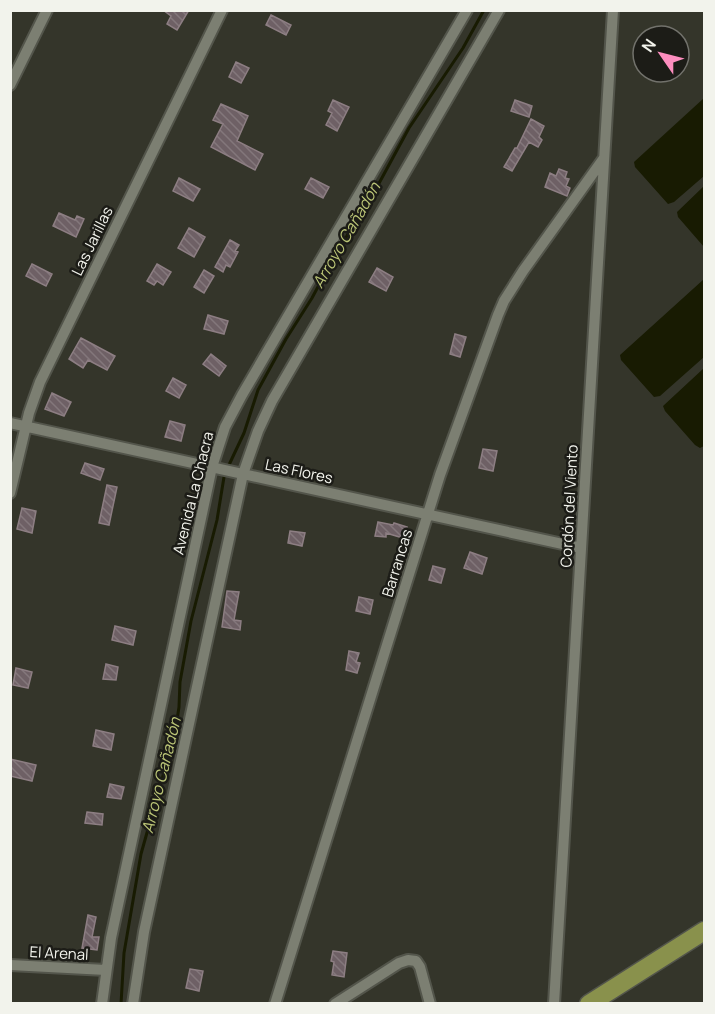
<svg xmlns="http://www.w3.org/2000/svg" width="715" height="1014" viewBox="0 0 715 1014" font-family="Manrope,sans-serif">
<defs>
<pattern id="building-back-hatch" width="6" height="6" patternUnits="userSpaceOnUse" patternTransform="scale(1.5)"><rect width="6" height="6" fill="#6e6065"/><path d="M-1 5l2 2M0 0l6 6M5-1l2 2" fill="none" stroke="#83777b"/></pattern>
</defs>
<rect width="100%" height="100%" fill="#34352a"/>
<path fill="#181b02" d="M704 98V176L674 202 668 204 635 167 634 162Z
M704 186V247L678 217 677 212Z
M704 279V357L660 396 654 397 621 360 620 355Z
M704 368V446L700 448 695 445 665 411 663 406Z"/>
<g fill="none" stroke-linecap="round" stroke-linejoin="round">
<path stroke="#181b02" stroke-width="3" d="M228 467 244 433 258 390 286 339 312 298 336 253 371 198 409 128 463 48 484 10
M121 1004 124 953 141 854 175 733 179 707 180 682 191 621 217 520 224 477"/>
</g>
<path fill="url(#building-back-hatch)" stroke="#8d7e83" stroke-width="1.5" d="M163 10H189L177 30 167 24 171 16Z
M271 15 291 25 286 35 266 25Z
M236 62 249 68 241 83 229 77Z
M333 100 349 107 337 131 326 125 332 113 328 111Z
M515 100 532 106 529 117 511 111Z
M221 104 248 116 237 141 263 154 255 170 211 147 223 124 213 120Z
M531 119 544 126 539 137 542 140 538 147 529 142 512 171 504 167 515 148H517Z
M559 169 567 172 565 178 569 179 566 186 570 188 567 196 545 187 550 173 556 176Z
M179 178 200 189 193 201 173 191Z
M311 178 329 187 323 198 305 189Z
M59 213 75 220 77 216 84 219 76 237 53 226Z
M189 228 205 237 194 257 178 248Z
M230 240 239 245 235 251 238 252 230 267 226 265 223 272 215 267Z
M32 264 52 274 46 286 26 276Z
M157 264 171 272 163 285 157 281 154 285 147 281Z
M377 268 393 277 386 291 369 282Z
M204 270 214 276 204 293 194 287Z
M208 315 228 321 224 334 204 329Z
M455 334 466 337 460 357 450 354Z
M81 338 115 356 107 370 88 360 83 368 69 359Z
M211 354 226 366 219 376 203 364Z
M173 378 186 385 179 398 166 391Z
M52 393 71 402 64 416 45 409Z
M170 421 185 425 181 441 165 437Z
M483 449 497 451 493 471 479 468Z
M85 463 104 469 100 480 81 473Z
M107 485 117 487 109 525 99 523Z
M22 508 36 511 32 533 17 529Z
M378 522 393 525 394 523 407 527 403 538 386 533V537L375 536Z
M290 531 305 533 302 546 288 543Z
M470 552 487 558 482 574 464 568Z
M433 566 445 569 441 583 429 580Z
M227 591 239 592 234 620 241 621 240 630 222 627Z
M359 597 373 600 370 614 356 611Z
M115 626 136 631 133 645 112 640Z
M349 651 359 653 356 662 360 663 357 673 346 670Z
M106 664 118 667 116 680 103 679Z
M16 668 32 672 28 688 13 685Z
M96 730 114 734 111 750 93 746Z
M10 759 36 765 32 781 10 776Z
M110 784 124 787 121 799 107 797Z
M87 812 103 814 102 825 85 823Z
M88 915 96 917 92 937H99L97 950 82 948Z
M333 951 347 953 344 977 332 975 334 962 331 961Z
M190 969 203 971 199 991 186 988Z"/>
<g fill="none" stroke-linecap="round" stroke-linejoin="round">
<defs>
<path id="street" d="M10 85 47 10
M10 423 581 548
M10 493 29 413 40 382 222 10
M10 965 106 970
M102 1004 111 938 212 467 225 427 242 395 467 10
M133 1004 144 932 243 474 258 431 272 401 499 10
M275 1004 440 475 498 315 504 301 523 271 604 158
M335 1004 399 963 408 960 416 961 420 967 430 1004
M554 1004 613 10"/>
<path id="highway" d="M589 1004 704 931"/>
</defs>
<use href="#street" stroke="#53554b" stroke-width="14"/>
<use href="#highway" stroke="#53554b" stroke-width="21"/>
<use href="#street" stroke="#7c7f72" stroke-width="10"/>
<use href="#highway" stroke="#89914c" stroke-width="18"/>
</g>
<g text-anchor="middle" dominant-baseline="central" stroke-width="5" stroke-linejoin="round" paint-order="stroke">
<g font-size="15" fill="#f2f3ec" stroke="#1c1c17">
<text transform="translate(92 241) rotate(-64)">Las Jarillas</text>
<text transform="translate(299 471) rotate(12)">Las Flores</text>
<text transform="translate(193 493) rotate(-76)">Avenida La Chacra</text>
<text transform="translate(569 506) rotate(-87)">Cordón del Viento</text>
<text transform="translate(397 563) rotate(-73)">Barrancas</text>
<text transform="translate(59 953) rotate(3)">El Arenal</text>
</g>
<g font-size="16" font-style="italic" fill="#bcc677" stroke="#1c1c17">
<text transform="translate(346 235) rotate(-60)">Arroyo Cañadón</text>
<text transform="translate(161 775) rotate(-76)">Arroyo Cañadón</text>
</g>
</g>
<rect width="715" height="1014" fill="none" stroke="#f2f3ec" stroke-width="24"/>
<g transform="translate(661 54) rotate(305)"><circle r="28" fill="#1c1c17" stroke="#72726c" stroke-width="1.5"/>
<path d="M0-4.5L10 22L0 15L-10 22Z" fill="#fd8ebf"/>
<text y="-9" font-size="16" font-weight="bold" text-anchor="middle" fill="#f2f3ec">N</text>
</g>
</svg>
